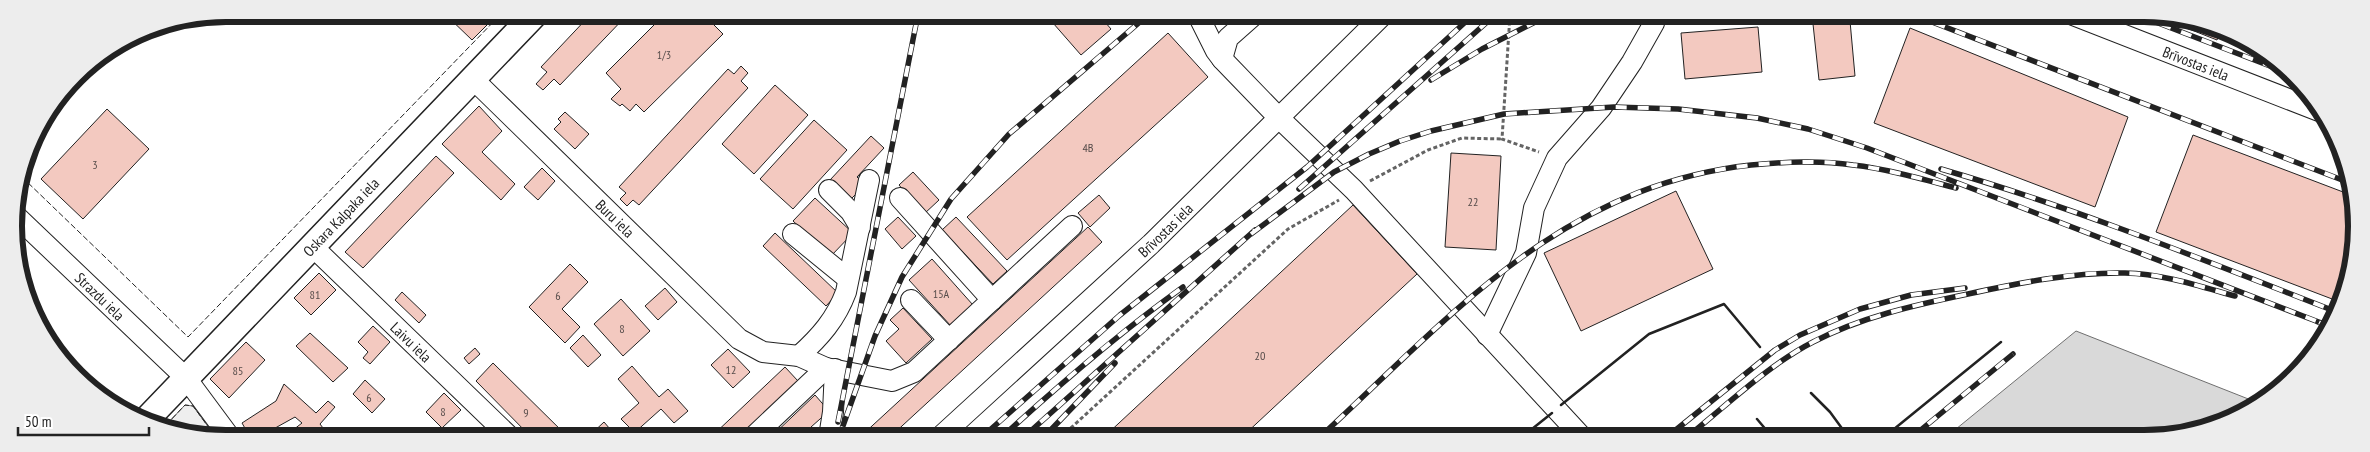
<svg xmlns="http://www.w3.org/2000/svg" width="2370" height="452" viewBox="0 0 2370 452" font-family="'PT Sans Narrow',sans-serif">
<rect width="100%" height="100%" fill="#fff"/>
<path fill="#eee" stroke="#6f6f6f" d="M185 405 193 406 215 436H199L166 425Z"/>
<path fill="#d9d9d9" stroke="#6f6f6f" d="M2076 331 2256 402 2225 422 2158 438H1945Z"/>
<path fill="#f3c9c0" stroke="#222" d="M445 14H498L472 40Z
M591 14H628L560 85 554 79 543 90 536 84 547 72 541 67Z
M665 14H712L708 19 723 34 644 112 636 104 630 111 622 104 620 106 611 99 621 89 606 73Z
M1046 15H1099L1111 29 1081 55Z
M2156 16H2171L2220 32 2217 40Z
M1850 21 1855 76 1819 80 1813 24Z
M1758 27 1762 72 1685 79 1681 33Z
M1910 28 2128 117 2095 207 1874 123Z
M1168 33 1208 77 1007 260 967 217Z
M741 66 748 73 741 81 748 88 639 205 633 200 627 206 620 199 626 193 619 187 728 69 734 74Z
M775 85 808 115 754 174 722 144Z
M479 106 502 131 482 152 515 184 501 200 442 144Z
M107 109 149 149 83 219 41 179Z
M565 112 589 134 575 149 554 129 561 122 558 119Z
M814 120 847 150 793 209 760 179Z
M2193 135 2351 195 2354 253 2340 302 2156 232Z
M871 136 884 148 857 177 865 185 851 199 830 180Z
M1451 153 1501 156 1496 250 1445 247Z
M436 156 454 173 363 268 345 252Z
M542 168 555 181 538 200 524 187Z
M913 172 939 200 924 214 899 185Z
M1676 191 1713 269 1581 331 1544 253Z
M1099 195 1110 208 1090 227 1078 213Z
M815 198 853 233 831 256 793 221Z
M1353 205 1417 274 1242 437H1104Z
M898 217 916 236 902 249 885 229Z
M956 217 1007 271 993 284 942 230Z
M1088 227 1102 242 890 437H860Z
M775 233 838 293 826 306 763 246Z
M932 259 973 305 951 326 909 280Z
M570 264 588 282 562 309 580 327 565 343 529 307Z
M319 273 336 290 311 315 294 298Z
M665 288 677 302 658 320 645 306Z
M402 292 426 315 419 323 395 300Z
M621 299 650 331 623 356 594 324Z
M903 308 932 339 906 363 886 341 899 329 890 320Z
M373 326 390 342 370 364 363 358 368 352 358 342Z
M310 333 348 368 333 382 296 346Z
M583 335 601 355 588 367 570 348Z
M246 342 265 360 229 398 210 379Z
M475 348 480 354 469 364 464 358Z
M728 349 750 372 733 388 711 365Z
M493 363 568 437H531L476 381Z
M632 366 659 397 668 389 688 411 674 423 661 409 633 434 636 437H621L630 428 621 419 639 403 618 379Z
M785 367 798 381 739 437H711Z
M365 380 385 399 372 413 353 394Z
M284 384 316 413 328 401 335 407 320 424 329 436 284 437 302 423 295 417 259 437H250L242 423 276 401Z
M444 393 461 410 442 428 426 412Z
M815 395 829 411 811 427 819 437H771Z
M604 422 616 436 588 437Z
M675 427 683 437H665Z
M478 428 486 437H470Z"/>
<g fill="none" stroke-linecap="round" stroke-linejoin="round">
<defs>
<g id="minor">
<path d="M1198 15 1216 51 1222 59 1279 118 1354 190 1582 437"/>
<path id="s1" d="M2073 15 2319 111"/>
<path d="M1222 59 1228 38 1254 15"/>
<path id="s2" d="M473 79 739 339 763 352 799 356 826 368 892 381 914 372 1072 226"/>
<path d="M829 190 851 212 860 227"/>
<path d="M900 198 992 300"/>
<path id="s3" d="M14 214 186 378 229 436"/>
<path d="M793 234 847 278"/>
<path id="s4" d="M312 246 510 437"/>
<path d="M911 300 949 340"/>
<path d="M1487 335 1526 253 1534 208 1557 158 1601 108 1632 62 1654 23 1656 15"/>
<path d="M799 356C820 337 836 319 846 292L869 180"/>
<path d="M753 437 826 368"/>
<path d="M829 437 833 412 835 369"/>
<path id="s5" d="M940 437 1151 244 1383 15"/>
</g>
<g id="major">
<path id="s6" d="M147 419 535 14"/>
</g>
</defs>
<use href="#minor" stroke="#222" stroke-width="22"/>
<use href="#major" stroke="#222" stroke-width="28"/>
<path stroke="#646464" stroke-width="3" stroke-dasharray="4 2.5" stroke-linecap="butt" d="M1510 15 1502 139 1539 152
M1370 181 1428 150 1462 138 1502 139
M1061 437 1288 229 1339 200"/>
<use href="#minor" stroke="#fff" stroke-width="20"/>
<use href="#major" stroke="#fff" stroke-width="25"/>
<defs>
<path id="rail" d="M1914 15 2350 183
M2140 16 2283 71
M1543 22 1561 15
M1431 80 1482 49 1549 15
M1941 169C2076 208 2206 261 2337 312
M1299 189 1495 15
M1251 234 1334 172 1369 154 1400 141 1431 131 1504 114 1614 107 1678 109 1757 118 1808 129 1867 148 2316 321
M2329 327 2316 321 2330 326
M838 422 918 14
M839 437 875 336 902 277 951 199 1009 134 1148 15
M982 437 1120 315 1307 167 1473 15
M1002 437C1060 384 1119 333 1183 287
M1024 437 1255 230
M1044 437 1115 363
M1320 437C1452 315 1561 186 1751 165 1785 162 1819 160 1853 165 1888 169 1922 179 1956 188
M1667 437 1775 350 1800 335 1860 309 1911 295 1965 288
M1687 437C1726 406 1768 365 1813 342 1861 317 1915 305 1968 294 2019 283 2072 272 2125 273 2163 274 2199 286 2235 296
M1911 438 2013 354"/>
</defs>
<use href="#rail" stroke="#222" stroke-width="5.5"/>
<use href="#rail" stroke="#fff" stroke-width="4" stroke-dasharray="11" stroke-linecap="butt"/>
<path stroke="#222" stroke-width="1" stroke-dasharray="6 2.5" stroke-linecap="butt" d="M22 177 188 337 501 14
M166 425 185 405 193 406 215 436"/>
<path stroke="#222" stroke-width="2.5" d="M1811 393 1830 412 1849 438
M1561 405 1649 334 1724 304 1760 347
M1757 419 1773 438
M1522 437 1552 413
M1883 438 2001 342"/>
</g>
<g text-anchor="middle" dominant-baseline="central" stroke-width="4" stroke-linejoin="round" paint-order="stroke">
<g font-size="12" fill="#564c4a">
<text x="664" y="54">1/3</text>
<text x="1088" y="147">4B</text>
<text x="95" y="164">3</text>
<text x="1473" y="201">22</text>
<text x="941" y="293">15A</text>
<text x="315" y="294">81</text>
<text x="558" y="295">6</text>
<text x="622" y="328">8</text>
<text x="1260" y="355">20</text>
<text x="731" y="369">12</text>
<text x="238" y="370">85</text>
<text x="369" y="397">6</text>
<text x="443" y="411">8</text>
<text x="526" y="412">9</text>
</g>
<g font-size="15" fill="#222" stroke="#fff">
<text stroke="none"><textPath href="#s1" startOffset="132">Brīvostas iela</textPath></text>
<text stroke="none"><textPath href="#s6" startOffset="280">Oskara Kalpaka iela</textPath></text>
<text stroke="none"><textPath href="#s2" startOffset="199">Buru iela</textPath></text>
<text stroke="none"><textPath href="#s5" startOffset="306">Brīvostas iela</textPath></text>
<text stroke="none"><textPath href="#s3" startOffset="119">Strazdu iela</textPath></text>
<text stroke="none"><textPath href="#s4" startOffset="138">Laivu iela</textPath></text>
</g>
</g>
<path d="M0 0H2370V452H0ZM226 22H2144A204 204 0 0 1 2348 226V226A204 204 0 0 1 2144 430H226A204 204 0 0 1 22 226V226A204 204 0 0 1 226 22Z" fill="#ededed" fill-rule="evenodd"/>
<path fill="none" stroke="#222" stroke-width="6" d="M226 22H2144A204 204 0 0 1 2348 226V226A204 204 0 0 1 2144 430H226A204 204 0 0 1 22 226V226A204 204 0 0 1 226 22Z"/>
<path d="M18 427v8h131v-8" fill="none" stroke="#222222" stroke-width="2.5"/>
<text x="25" y="427" font-size="15" fill="#222222" stroke="#ffffff" stroke-width="4" paint-order="stroke">50 m</text>
</svg>
